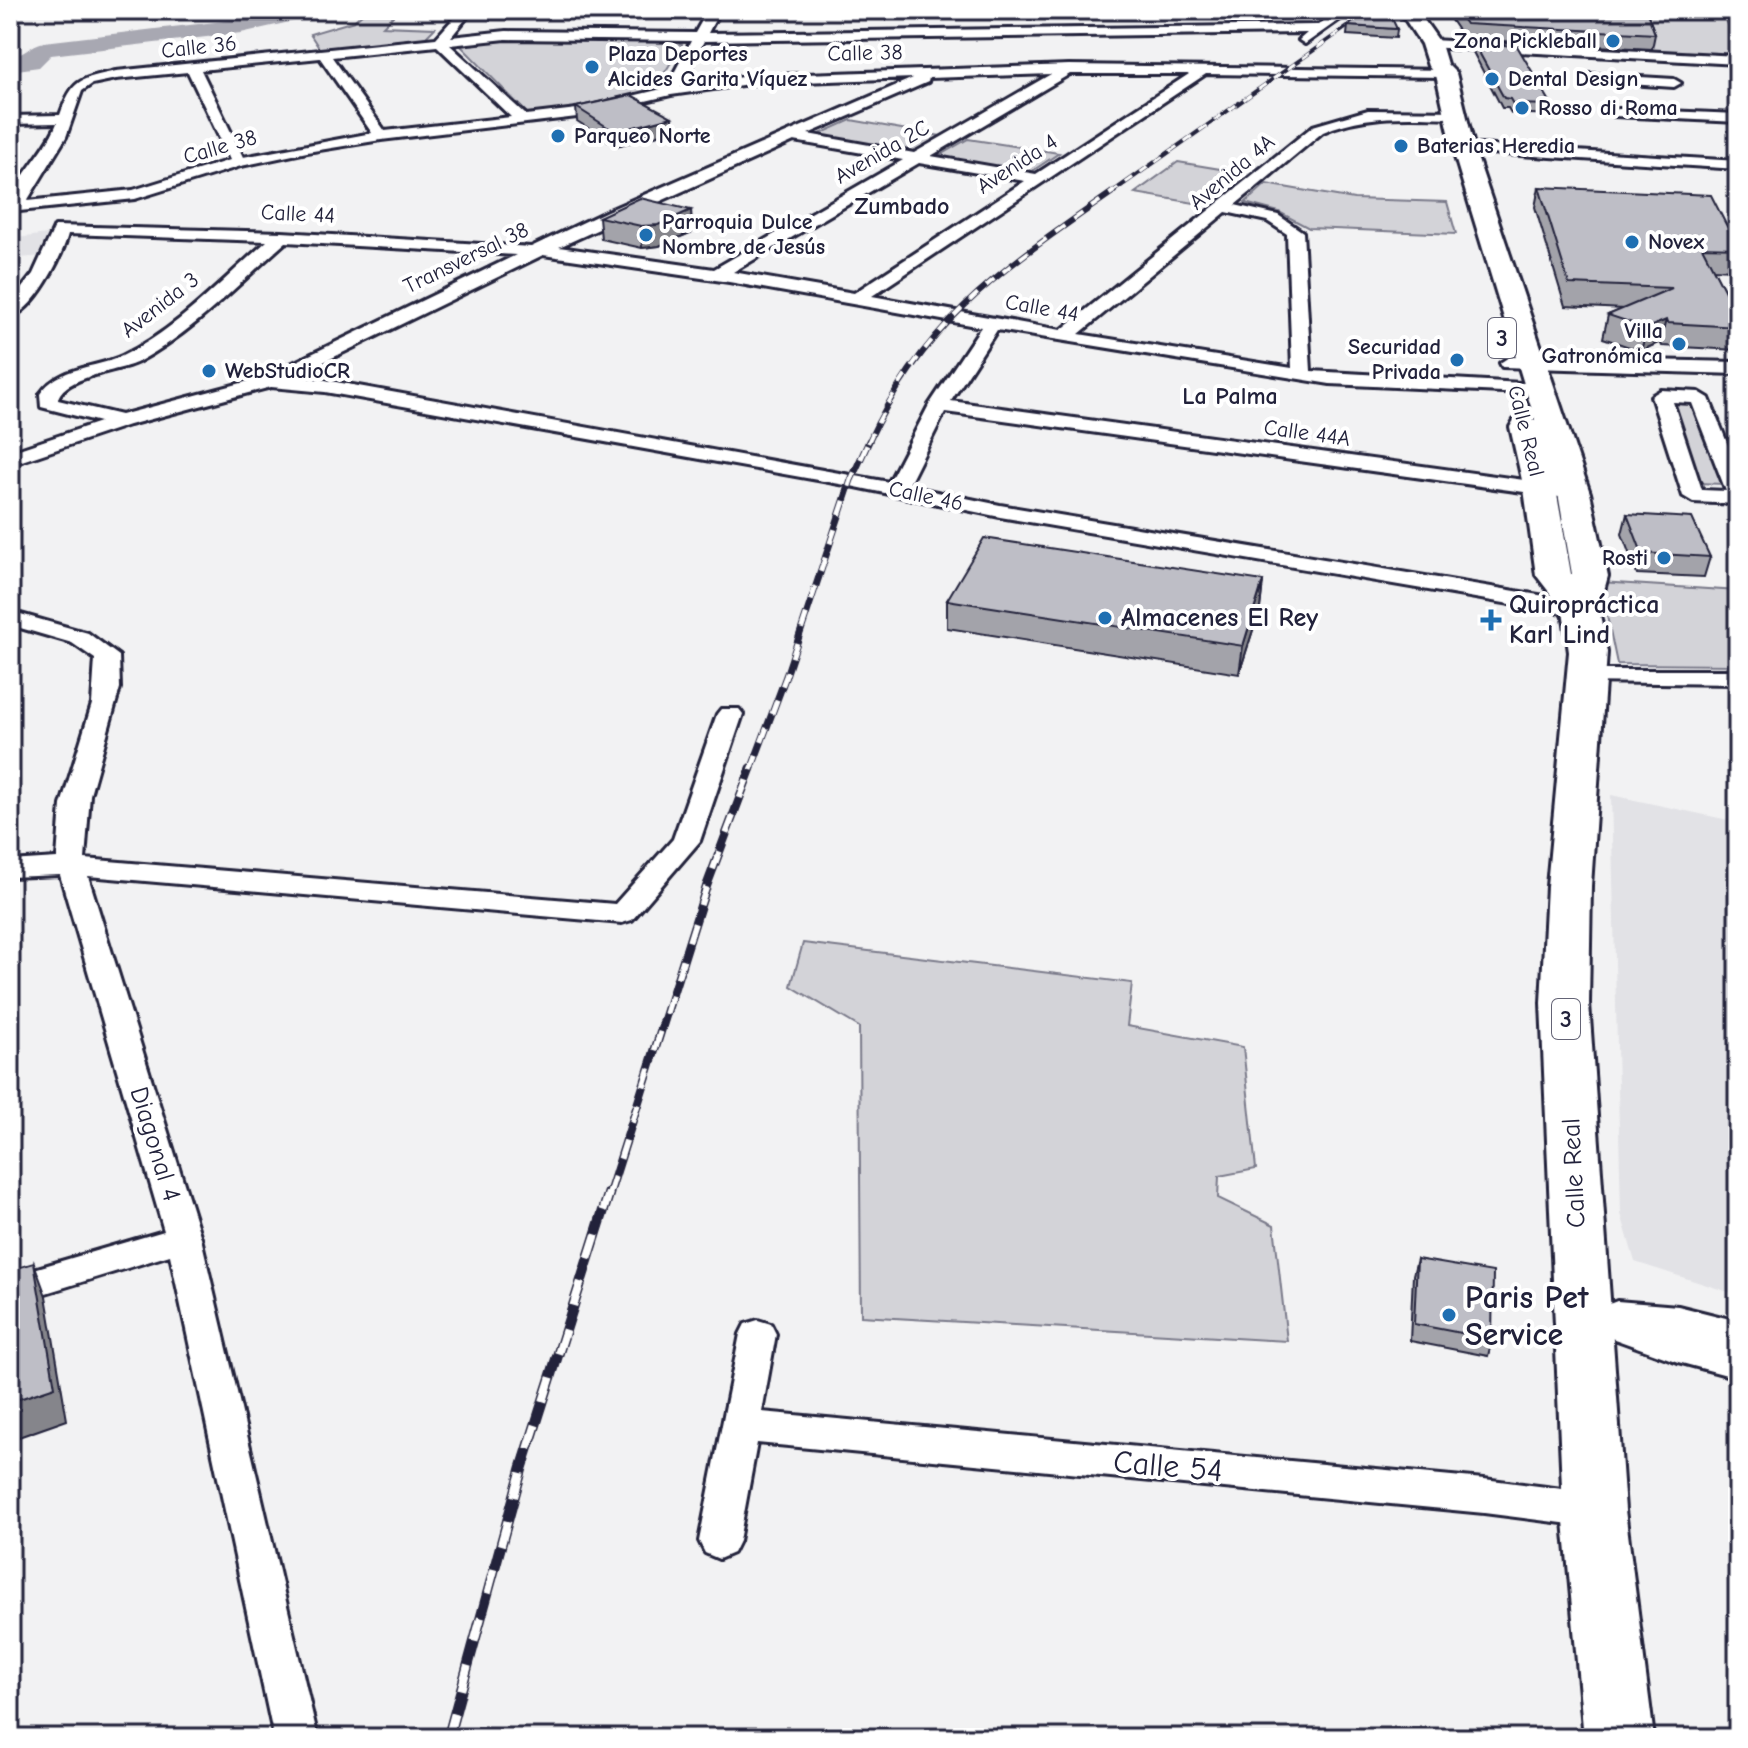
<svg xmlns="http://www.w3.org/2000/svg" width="1748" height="1748" viewBox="0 0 1748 1748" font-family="'Comic Neue',sans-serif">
<rect width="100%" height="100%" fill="#f2f2f3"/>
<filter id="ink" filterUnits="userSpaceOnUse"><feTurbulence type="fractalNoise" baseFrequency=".0125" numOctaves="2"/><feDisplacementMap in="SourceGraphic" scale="16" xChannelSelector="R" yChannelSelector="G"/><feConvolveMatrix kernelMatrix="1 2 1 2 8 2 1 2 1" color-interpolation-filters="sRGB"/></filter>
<g filter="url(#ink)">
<path fill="#e2e2e6" d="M47 234 42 256 10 259V239Z
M1611 795 1738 822V1295L1635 1262 1621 1214Z"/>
<path fill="#d3d3d8" stroke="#7a7a8a" stroke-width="2" d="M366 10H399L383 26 435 28 426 37 418 39 321 51 310 34 354 21Z
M1664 10H1720L1738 42V57L1654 53 1638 13Z
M512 38 671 40 682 45 652 93 589 109 529 115 459 44Z
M851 120 941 136 910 155 813 137Z
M968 139 1059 153 1028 174 935 158Z
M1178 162 1244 173 1206 205 1135 193Z
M1266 184 1354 199 1447 202 1456 234 1309 228 1279 212 1245 203Z
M1668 400 1694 401 1724 484 1697 483Z
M1600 582 1738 591V665L1617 664Z
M803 943 1132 983 1127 1026 1243 1047 1256 1169 1219 1176 1218 1198 1274 1225 1287 1341 861 1316 859 1027 791 986Z"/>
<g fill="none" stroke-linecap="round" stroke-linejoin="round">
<path fill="#a8a8b2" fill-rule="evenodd" d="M282 10H325L321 15 241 33 51 55 39 67 10 71V57C25 55 30 45 44 42L241 19Z"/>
<defs>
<path id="street" d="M461 10H473L451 37 506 31 695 33 708 10H720L708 33 1318 25 1339 10H1353L1305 44 1299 40 1307 33 704 41 681 86 749 76 1069 65 1451 70V76L1446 77 1206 74 872 296 1061 330 1313 126 1368 110 1462 111 1464 114 1457 118C1411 117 1366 113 1323 132L1235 205 1278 215 1303 232 1311 371 1541 384 1551 390 1548 394 1330 384 997 330 951 401 1574 487 1584 493 1581 497 1574 499 945 412 908 486 1000 505 1581 602 1589 604 1593 609 1589 614 1581 616 1000 517 851 486 325 392 271 387 129 425 10 465V452L100 422 41 407 40 394C59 366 94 369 122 356 177 330 222 280 267 241L68 234C62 257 35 311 10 317V303L33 274 55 226 282 232 531 247 607 211 913 78 749 84 671 95 577 117 381 140 307 152 241 166 135 199 10 212C10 181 46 153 57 123L10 124V116L60 115C73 79 79 79 116 71L436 38ZM506 39 691 41 666 88 577 109 526 115 450 45ZM437 46 511 117 385 131 332 57ZM320 58 372 133 243 157 201 70ZM188 72 230 160 133 190 27 201 66 137 82 91 92 84 116 79ZM1051 74 914 153 808 134 928 82 929 78ZM1070 74H1189L1036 174 931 156ZM794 141 903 160 714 269 559 247ZM919 163 1025 181 854 293 733 272ZM1226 212 1267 221 1287 234 1292 368 1079 334ZM286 242 516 255 264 377 121 415 58 400C62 376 119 372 138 362 194 332 239 283 286 242ZM543 255 729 282 981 327 929 405 889 482 325 380 293 377Z
M1431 40 1738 56V64L1427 47V41Z
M1589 74 1674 79 1681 83 1674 87 1584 81 1582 78Z
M1619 109 1738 114V122L1614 116V110Z
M1463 144 1738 161V169L1458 151V145Z
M1509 357 1738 362V374L1502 367 1500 363Z
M1661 390 1699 392 1709 398 1738 470V504L1693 502 1683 496 1651 396ZM1673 402 1692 403 1726 491 1702 490Z
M10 611 88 633 119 656 120 688 90 795 85 859 615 904 673 839 717 714 721 709H739L743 714 700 841 632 920 622 923 88 876 201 1238 318 1738H274L170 1255 10 1304V1276L164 1231 60 875 10 877V861L57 858 61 805 92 704 95 659 72 643 10 625Z
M1587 670H1738V684L1578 682 1575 677 1578 672Z
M1583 1299 1604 1306 1617 1301 1678 1306 1738 1321V1378L1678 1362 1570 1323 1565 1313 1570 1303Z
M758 1320 771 1324 776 1334 762 1412 1484 1479 1594 1493 1608 1498 1614 1510 1608 1522 1594 1527 1484 1513 757 1443 739 1541 733 1553 719 1559 705 1553 699 1541 740 1334 745 1324Z"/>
<path id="primary" d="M1399 10H1417L1441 44 1447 64 1456 73 1476 154 1590 493 1608 576 1599 609 1607 652 1591 886 1589 1003 1625 1510 1654 1738H1584L1563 1510 1541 1003 1547 886 1569 652 1563 610 1536 575 1524 489 1510 427 1514 420 1525 418 1535 420 1454 154 1436 75 1428 66 1421 44ZM1556 489 1558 493 1572 574H1571Z"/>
</defs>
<use href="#street" stroke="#22223b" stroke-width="6"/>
<use href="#primary" stroke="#22223b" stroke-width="6"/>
<use href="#street" fill="#fff" fill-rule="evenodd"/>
<use href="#primary" fill="#fff" fill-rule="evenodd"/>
<defs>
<path id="rail-far4" d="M1111 193 1371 10"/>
<path id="rail-far3" d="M868 443C925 318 1006 267 1114 191"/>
<path id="rail-far2" d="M751 770 786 676 851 480 869 441"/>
<path id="rail-far1" d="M609 1195 707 885 751 768"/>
<path id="rail" d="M448 1738 522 1468 609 1193"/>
</defs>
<use href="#rail-far4" stroke="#22223b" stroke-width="4"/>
<use href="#rail-far3" stroke="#22223b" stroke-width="6"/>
<use href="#rail-far2" stroke="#22223b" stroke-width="7"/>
<use href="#rail-far1" stroke="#22223b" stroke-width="9"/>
<use href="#rail" stroke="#22223b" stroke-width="11"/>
<use href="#rail-far4" stroke="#fff" stroke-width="3" stroke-dasharray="9" stroke-linecap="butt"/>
<use href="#rail-far3" stroke="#fff" stroke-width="4" stroke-dasharray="11" stroke-linecap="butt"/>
<use href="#rail-far2" stroke="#fff" stroke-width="5" stroke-dasharray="15" stroke-linecap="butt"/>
<use href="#rail-far1" stroke="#fff" stroke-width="6" stroke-dasharray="19" stroke-linecap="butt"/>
<use href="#rail" stroke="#fff" stroke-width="8" stroke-dasharray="25" stroke-linecap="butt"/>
</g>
<path fill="#a3a3aa" stroke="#22223b" stroke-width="2" d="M1444 10H1646L1655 34 1652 49 1464 39Z
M1348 26 1397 29 1396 38 1347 35Z
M1474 43 1552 105 1550 115 1511 113 1508 108H1502L1473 52Z
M576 107 673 131 616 146 577 121Z
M1539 187 1738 247 1733 270 1713 269 1738 317 1737 350 1662 346 1660 342 1641 351 1603 338 1608 315 1624 309 1565 306 1535 207Z
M691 210 692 232 659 246 642 248 601 239 599 217Z
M1627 514 1710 557 1704 577 1637 574 1622 534Z
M1263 581 1260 608 1239 674 947 628V600Z
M1417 1259 1492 1339 1488 1356 1410 1341 1413 1275Z"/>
<path fill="#85858b" stroke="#22223b" stroke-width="2" d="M672 117 673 131 616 146 615 132Z
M691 210 692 232 659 246 642 248 641 226Z
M1666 320 1660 342 1641 351 1647 328Z
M1263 581 1260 608 1239 674 1243 646Z
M34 1263 46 1296 67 1420 10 1440V1402Z"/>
<path fill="#bebec6" stroke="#22223b" stroke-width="2" d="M1368 10H1388L1397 29 1348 26Z
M1456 10H1646L1655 34 1466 24Z
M1474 43 1517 46 1552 105 1513 104 1510 99 1504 98Z
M631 95 672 117 615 132 576 107Z
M1539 187 1711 195 1738 248 1702 247 1738 317V327L1667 323 1666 320 1647 328 1608 315 1672 288 1569 284Z
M640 198 691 210 658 225 641 226 599 217Z
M1627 514 1692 518 1710 557 1642 553Z
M984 538 1263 581 1243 646 947 600Z
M1417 1259 1493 1272 1492 1339 1414 1324Z
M34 1263 55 1387 10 1402V1270Z"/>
</g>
<g fill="#1f6fb2" stroke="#fff" stroke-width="3">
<circle cx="1613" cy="41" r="8"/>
<circle cx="592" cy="67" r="8"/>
<circle cx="1492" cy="79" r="8"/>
<circle cx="1522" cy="108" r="8"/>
<circle cx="558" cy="136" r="8"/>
<circle cx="1401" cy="146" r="8"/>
<circle cx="646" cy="235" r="8"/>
<circle cx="1632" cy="242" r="8"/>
<circle cx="1679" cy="344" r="8"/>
<circle cx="1457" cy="360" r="8"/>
<circle cx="209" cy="371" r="8"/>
<circle cx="1664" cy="558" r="8"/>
<circle cx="1105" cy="618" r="8"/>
<path d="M1487 608h8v8h8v8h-8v8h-8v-8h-8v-8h8z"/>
<circle cx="1449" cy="1315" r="8"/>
</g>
<g text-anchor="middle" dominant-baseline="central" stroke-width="8" stroke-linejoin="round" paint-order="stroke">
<g font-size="22" font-weight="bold" fill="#22223b" stroke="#fff" text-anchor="start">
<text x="1597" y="41" text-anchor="end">Zona Pickleball</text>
<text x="608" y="54">Plaza Deportes<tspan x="608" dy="25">Alcides Garita Víquez</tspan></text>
<text x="1508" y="79">Dental Design</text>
<text x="1538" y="108">Rosso di Roma</text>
<text x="574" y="136">Parqueo Norte</text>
<text x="1417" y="146">Baterias Heredia</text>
<text x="662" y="222">Parroquia Dulce<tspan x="662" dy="25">Nombre de Jesús</tspan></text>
<text x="1648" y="242">Novex</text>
<text x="1663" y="331" text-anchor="end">Villa<tspan x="1663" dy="25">Gatronómica</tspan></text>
<text x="1441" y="347" text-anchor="end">Securidad<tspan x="1441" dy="25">Privada</tspan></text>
<text x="225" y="371">WebStudioCR</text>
<text x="1648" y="558" text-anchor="end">Rosti</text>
</g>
<g font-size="22" fill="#22223b" stroke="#fff">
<text transform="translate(199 47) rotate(-6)">Calle 36</text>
<text transform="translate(865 53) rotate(-1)">Calle 38</text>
<text transform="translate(220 147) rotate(-16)">Calle 38</text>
<text transform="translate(882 152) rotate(-30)">Avenida 2C</text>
<text transform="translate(1017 164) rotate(-33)">Avenida 4</text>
<text transform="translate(1232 172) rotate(-40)">Avenida 4A</text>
<text transform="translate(298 214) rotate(3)">Calle 44</text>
<text transform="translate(466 258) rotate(-26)">Transversal 38</text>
<text transform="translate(160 305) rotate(-38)">Avenida 3</text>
<text transform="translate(1042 308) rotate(10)">Calle 44</text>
<text transform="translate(1526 431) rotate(76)">Calle Real</text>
<text transform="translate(1307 433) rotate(8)">Calle 44A</text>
<text transform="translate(926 496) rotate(12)">Calle 46</text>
</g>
<g font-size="24" font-weight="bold" fill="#22223b" stroke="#fff">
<text x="902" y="206">Zumbado</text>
<text x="1230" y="396">La Palma</text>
</g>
<g fill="#fff" stroke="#646476" stroke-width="2">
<rect x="1488" y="318" width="28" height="40" rx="6"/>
<rect x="1552" y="999" width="28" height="40" rx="6"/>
</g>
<g font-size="24" font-weight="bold" fill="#22223b">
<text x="1502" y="338">3</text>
<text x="1566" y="1019">3</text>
</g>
<g font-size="26" font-weight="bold" fill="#22223b" stroke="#fff" text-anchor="start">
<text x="1509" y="605">Quiropráctica<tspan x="1509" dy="30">Karl Lind</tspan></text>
<text x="1121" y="618">Almacenes El Rey</text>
</g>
<g font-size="26" fill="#22223b" stroke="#fff">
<text transform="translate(155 1144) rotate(73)">Diagonal 4</text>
<text transform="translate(1574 1173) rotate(-93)">Calle Real</text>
</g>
<g font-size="32" font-weight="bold" fill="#22223b" stroke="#fff" text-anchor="start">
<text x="1465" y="1297">Paris Pet<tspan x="1465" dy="37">Service</tspan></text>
</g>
<g font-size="32" fill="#22223b" stroke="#fff">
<text transform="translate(1168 1466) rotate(5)">Calle 54</text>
</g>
</g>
<rect width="1748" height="1748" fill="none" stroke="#fff" stroke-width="40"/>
<rect x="20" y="20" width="1708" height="1708" fill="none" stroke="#22223b" stroke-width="3" filter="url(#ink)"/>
</svg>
